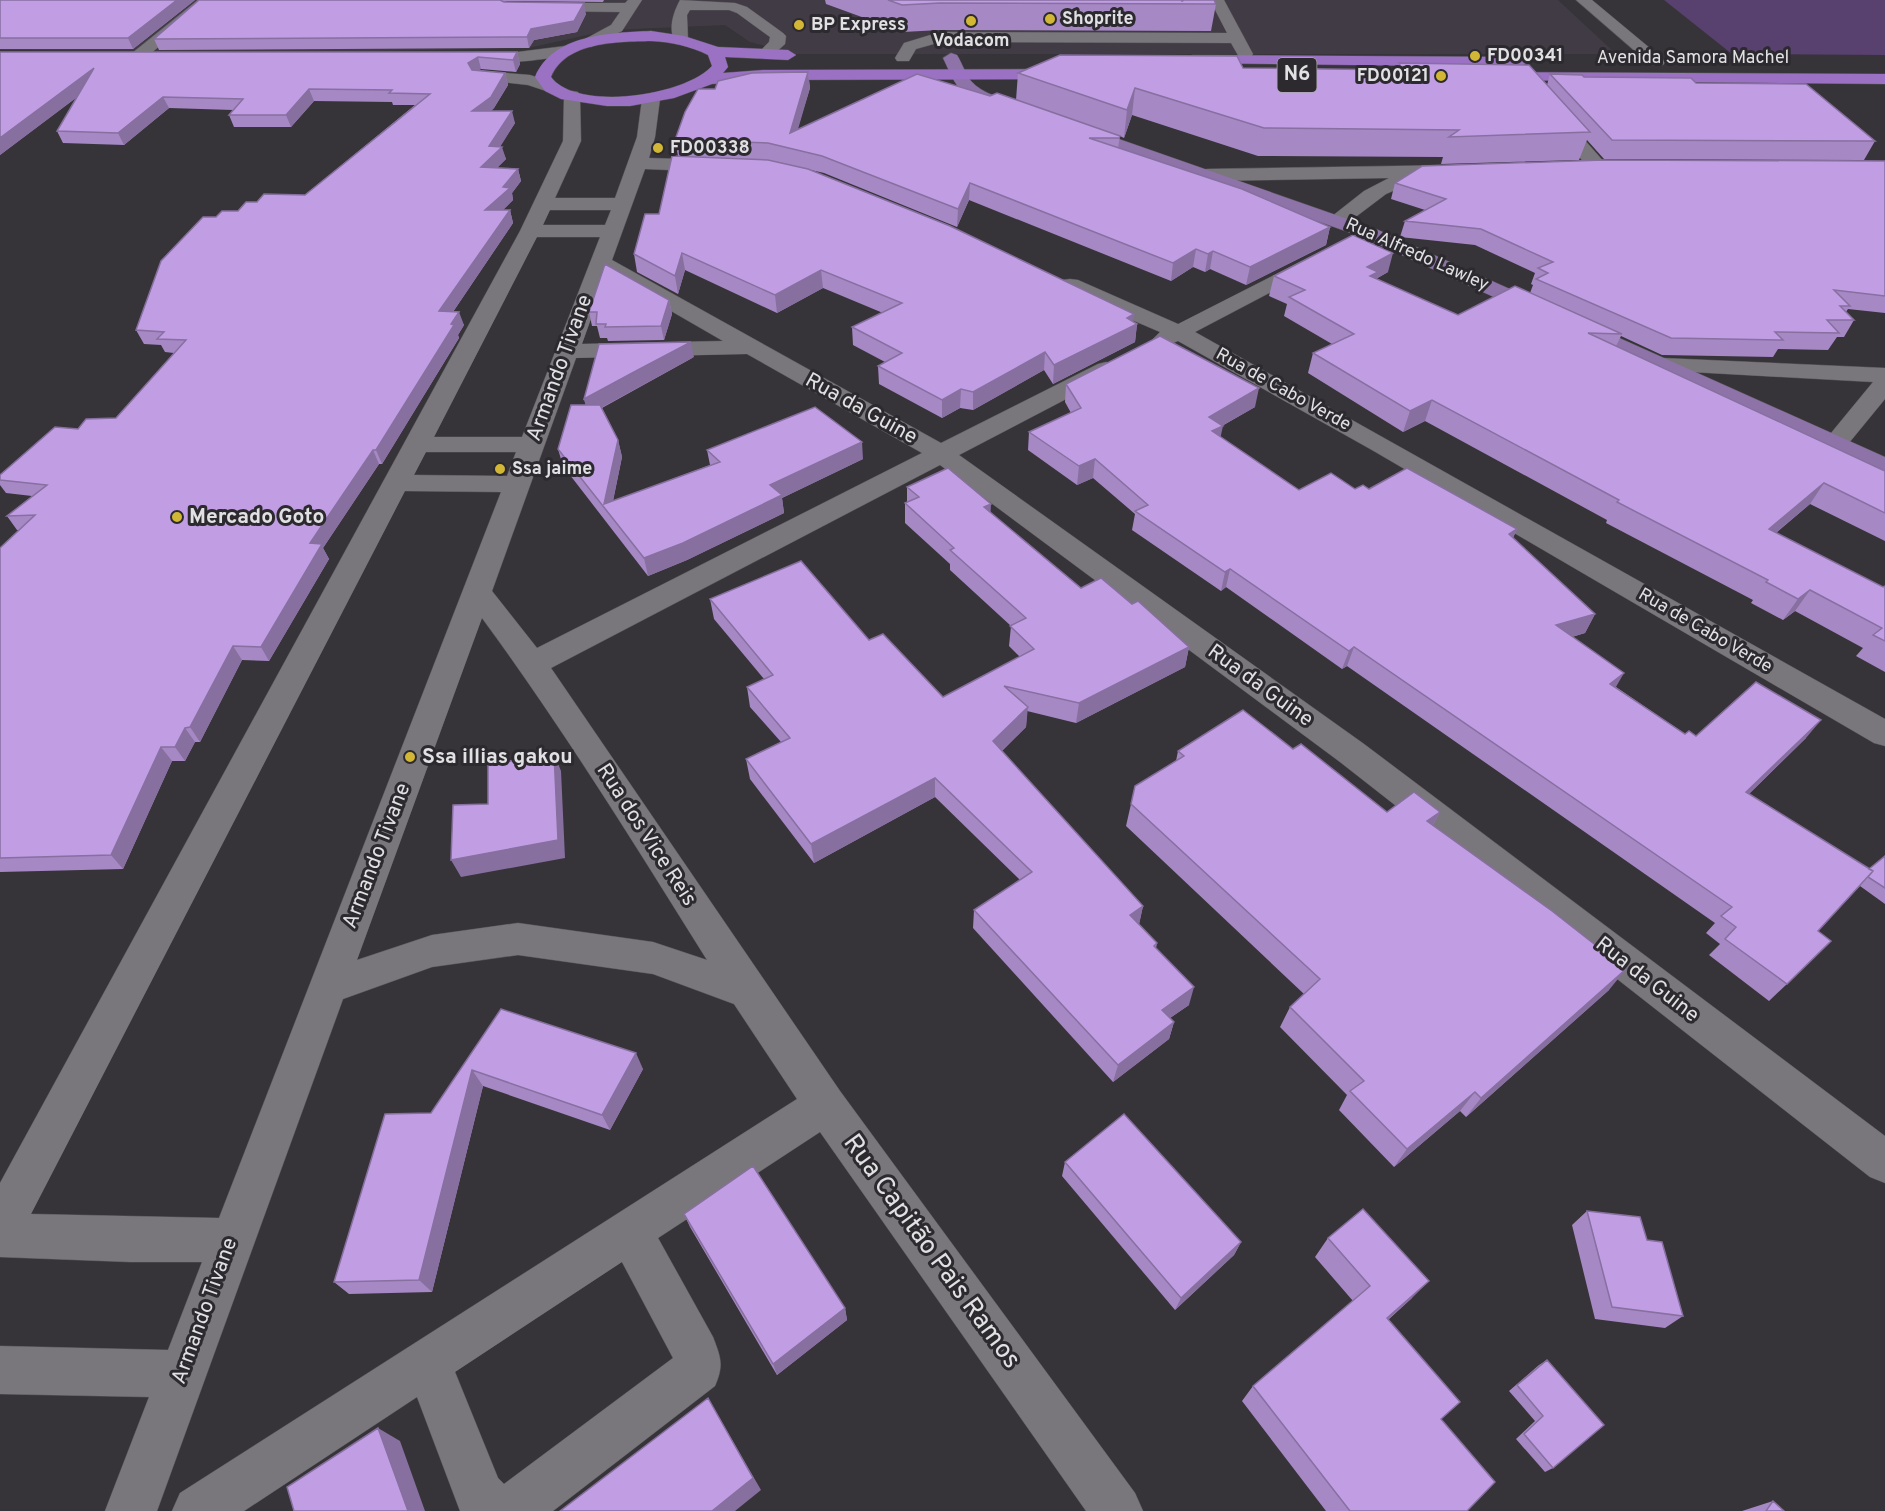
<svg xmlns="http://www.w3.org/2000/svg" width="1885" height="1511" viewBox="0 0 1885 1511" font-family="Overpass,sans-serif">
<rect width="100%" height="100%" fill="#363439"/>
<path fill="#413b46" d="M0 0H1558L1616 54H795L750 42 725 25 610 30 528 48 328 52 0 50Z"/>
<path fill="#58406f" d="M1664 0H1885V55L1732 54Z"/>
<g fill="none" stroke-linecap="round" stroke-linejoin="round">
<defs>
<path id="minor" d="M198 0H214L143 60H131L129 57 131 54Z
M628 0H642L622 31 591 47 585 45 583 42 585 39 611 25 620 12 539 11 532 7 539 3H625Z
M680 0 735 3 747 7 783 33 786 36 785 44 771 57H759L757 54 769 42 770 37 737 13 729 10H690L687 15 688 39 680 44 675 42C668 29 673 13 680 0Z
M1210 0H1224L1253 54 1251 57H1239L1231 43 941 42 916 49 909 61H897L895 58 904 43 940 32 1227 33Z
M1576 0H1592L1663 59 1665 62 1663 65H1651Z
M566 46 572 48 574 51 572 54C554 59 475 69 465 57L473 52H517Z
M481 71 530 75 558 84 560 88 552 93 528 85 475 79 473 76 475 73Z
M572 91 578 92 580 96 581 141 555 198H615L637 137 642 99 645 95H657L660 99 655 137 649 158 714 160 721 162 723 166 721 170 714 172 645 169 612 260 941 443 1098 364 1106 362 1114 364 1118 369 1114 374 959 455 1364 744 1885 1136V1183L1870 1177 1340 762 940 465 551 668 840 1091 1135 1493 1143 1511H1086L820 1132 658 1238 713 1337C721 1358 724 1365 715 1386L553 1511H460L417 1397 244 1511H172L180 1493 797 1099 734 1004 653 974 518 955 432 967 343 999 157 1511H105L149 1397 0 1394V1346L168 1350 202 1262H130L0 1257V1183L520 231 563 141 564 96 566 92ZM550 210H611L605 225H543ZM537 237H600L522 437H434ZM607 274 723 341 582 344ZM747 354 922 453 537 648 492 591 576 358ZM426 452H516L507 476 414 475ZM405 491 501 492 219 1218 31 1214ZM482 618C563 728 635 845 707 960L653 942 518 923 432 935 357 960ZM622 1262 673 1358 504 1484 498 1478 455 1372Z
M1554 111 1560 112 1605 163 1607 167 1605 171H1591L1548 120 1545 116 1548 112Z
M1458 165 1465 167 1467 171 1465 175 1418 177 1416 181 1386 194 1345 225H1331L1328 221 1331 217 1364 191 1389 178 1207 181 1200 179 1198 175 1200 171 1207 169Z
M1369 227 1376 229 1379 233 1376 237 1195 332 1885 719V746L1874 743 1372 450 1178 341 1163 347 1155 345 1152 340 1160 332 1062 290 1059 285 1062 280 1070 279 1078 280 1178 324Z
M1663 358 1885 368V399L1844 449 1835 452 1826 449 1822 444 1873 382 1655 370 1651 365 1655 360Z"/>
<path id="major" d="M951 53 957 55C962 63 965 73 971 81 983 95 1008 100 1025 105L1028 109 1025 113C1010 116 970 99 959 88 952 79 948 68 943 58Z
M1076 124 1376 229 1885 457V475L1362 237 1070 133 1067 129 1070 125Z"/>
<path id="highway" d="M651 31 684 36 718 47 788 50 796 55 788 60 725 57 728 67 723 73 763 70 1061 69 1069 74 1061 79 763 80 712 84 674 98 630 106H607L561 99 545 91 535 77C553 34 610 33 651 31ZM651 41C671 42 690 46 708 55L712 66C685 96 577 112 551 77 566 41 618 42 651 41Z
M1193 55 1520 57 1528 62 1520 67 1187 63 1185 60 1187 57Z
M1494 72 1885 74V84L1488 80 1486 77 1488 74Z"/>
</defs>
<use href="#minor" stroke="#555257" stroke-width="1"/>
<use href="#major" stroke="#555257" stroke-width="1"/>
<use href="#highway" stroke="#555257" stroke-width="1"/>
<use href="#minor" fill="#79767c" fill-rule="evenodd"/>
<use href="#major" fill="#8d73a7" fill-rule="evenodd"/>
<use href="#highway" fill="#9b71c3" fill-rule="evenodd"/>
</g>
<path fill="#a688c4" d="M0 0H195L133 49H0Z
M199 0H604L603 2 507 1 504 2 586 14 577 32 534 40 529 48 159 50 154 39Z
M825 0H1181L1182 1 1216 4 1211 31 940 30 903 32 826 4Z
M0 52H517L520 64 516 72 481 69 478 70 505 73 508 85 494 108 491 111 515 123 500 146 506 159 497 168 518 169 521 181 512 193 513 200 503 210H510L513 223 453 312 464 325 458 335 459 338 382 464H379L323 548 329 559 269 661 242 660 200 742H195L185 761H172L123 869 0 872V548L19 530H17L7 516 32 496 6 493 0 485V475L78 429 116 418 174 353 165 352 161 345 144 344 136 330 216 217 238 211 257 202 305 195 415 105H393L392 102 314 101 291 127H234L229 115 233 110 169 108 124 145 63 143 57 131 77 97 0 155Z
M1399 63 1547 85 1550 74 1584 77 1696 83 1875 141 1864 160 1604 159 1587 140 1579 160 1441 164 1443 157 1258 156 1132 115 1124 138 1120 136 1118 148 1330 227 1326 245 1246 285 1210 269 1205 272 1193 267 1171 281 969 200 957 227 824 173 811 170 1137 324 1135 342 1053 384 1044 370 973 410 960 408 942 418 879 384 878 366 885 362 853 345 852 327 883 313 823 288 777 313 685 270 678 294 637 272 634 254 659 214 678 156 675 140 715 89 808 72 810 88 797 130 990 96 1016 100 1018 73 1243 68 1397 70Z
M1885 161V313L1848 309 1846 312 1854 320 1844 337H1837L1828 350 1778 349 1773 357 1662 355 1621 336 1616 346 1885 471V541L1810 504 1776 533 1883 587 1885 586V672L1856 656 1863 648 1795 611 1783 620 1751 603 1753 600 1606 523 1607 520 1425 421 1403 432 1308 373 1313 353 1332 344 1284 316 1287 304 1269 296 1274 276 1388 272 1376 279 1458 315 1530 293 1533 285 1531 284 1535 273 1475 245 1400 237 1405 221 1425 210 1391 199 1395 183Z
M669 300 672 314 664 340 608 341 607 338H600L597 326H592L589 312Z
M694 357 602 408 618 440 622 457 613 501 710 465 707 450 863 459 782 498 784 513 687 560 648 576 563 466 558 449 586 405 584 399Z
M1066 384 1255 407 1222 426 1220 437 1299 490 1369 489 1517 529 1513 538 1595 614 1585 633 1572 637 1616 687 1685 734 1696 736 1806 738 1749 794 1869 869 1885 856V904L1860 886 1818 931 1787 984 1769 1001 1709 955 1720 944 1706 933 1715 923 1347 666 1342 669 1226 587 1221 591 1132 530 1135 514 1093 478 1077 485 1028 450 1029 432 1071 413 1065 402Z
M907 487 991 513 1081 588 1132 604 1189 647 1185 667 1076 723 1027 711 1026 727 1002 751 1143 906 1139 924 1157 943 1156 948 1189 1005 1170 1018 1174 1022 1169 1039 1113 1082 973 928 974 910 1020 880 935 797 814 863 750 779 746 759 781 742 750 707 747 687 764 679 714 619 710 599 869 640 943 697 1020 657 1009 646 1011 626 950 570V564L905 523V503L907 502Z
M1293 749 1387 812H1440L1433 825 1609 990 1466 1117 1460 1111 1394 1167 1339 1110 1347 1095 1280 1027 1290 1007 1304 994 1126 826 1131 804 1176 761 1178 751Z
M501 1009 643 1069 610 1130 483 1086 432 1292 349 1294 334 1282 431 1113Z
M1065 1162 1241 1242 1234 1255 1175 1310 1062 1176Z
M1587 1211 1683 1316 1665 1328 1595 1319 1572 1225Z
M684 1214 845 1308 847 1320 777 1375 690 1227Z
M1328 1238 1412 1298 1388 1320 1441 1419 1467 1511H1326L1242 1401 1253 1386 1353 1301 1315 1257Z
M1547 1360 1553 1468 1545 1472 1516 1439 1535 1421 1509 1391 1539 1365Z
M1773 1501 1784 1511H1742Z"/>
<path fill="#876fa0" d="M177 0H195L133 49 128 38Z
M584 3 586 14 577 32 534 40 529 48 527 37 531 29Z
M517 52 520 64 516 72 513 60Z
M478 57 481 69 471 75 468 63Z
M94 68 100 80 0 155V138Z
M808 72 810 88 792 150 790 133Z
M505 73 508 85 494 108 476 123 472 111Z
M1135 88 1132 115 1124 138 1127 110Z
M309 89 314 101 291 127 286 115Z
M163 97 169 108 124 145 118 133Z
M512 111 515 123 497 152 502 147 506 159 485 179 481 167 489 146Z
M518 169 521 181 512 193 513 200 489 223 485 210Z
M970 183 969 200 957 227 958 209Z
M510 210 513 223 444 325 439 311Z
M1330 227 1326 245 1246 285 1250 267Z
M1196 249 1193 267 1171 281 1173 263Z
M1213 251 1210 269 1205 272 1208 254Z
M682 253 685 270 678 294 675 276Z
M1393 253 1388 272 1377 278 1373 291 1367 267Z
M821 270 823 288 777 313 775 295Z
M669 300 672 314 664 340 661 326Z
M459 312 464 325 458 335 459 338 382 464 376 450 451 324Z
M1134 314 1133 326 1137 324 1135 342 1053 384 1054 365Z
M691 342 694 357 588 415 584 399Z
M1045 352 1044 370 973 410V392Z
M1259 388 1255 407 1216 429 1223 426 1219 444 1208 449 1209 417Z
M961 389 960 408 942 418V400Z
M1432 400 1425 421 1403 432 1410 411Z
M618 440 622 457 610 515 604 504Z
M862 442 863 459 782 498 784 513 687 560 648 576 644 558 770 485Z
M373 450 379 464 323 548 329 559 269 661 261 647 310 543Z
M1095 459 1093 478 1077 485 1079 466Z
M1824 483 1810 504 1755 550 1769 529Z
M991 504 990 524 984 507Z
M1517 529 1508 548 1509 534Z
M1230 569 1226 587 1221 591 1225 572Z
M1810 590 1795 611 1783 620 1798 599Z
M1595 614 1585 633 1547 644 1556 625Z
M233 646 242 660 200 742 190 727Z
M1189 647 1185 667 1076 723 1079 703Z
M1354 647 1347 666 1342 669 1349 651Z
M1624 673 1613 692 1610 684Z
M1028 707 1026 727 992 760 993 741Z
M1821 720 1806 738 1732 810 1746 792Z
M185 728 195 742 185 761 175 747Z
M161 747 172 761 123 869 111 855Z
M554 753 561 771 565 858 461 877 451 860Z
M935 778V797L814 863 811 844Z
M1440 812 1428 834 1427 821Z
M1143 906 1139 925 1130 915Z
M1626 969 1609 990 1466 1117 1481 1098Z
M1194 987 1189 1005 1157 1027 1162 1010Z
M1174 1022 1169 1039 1113 1082 1118 1065Z
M636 1053 643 1069 610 1130 602 1115Z
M472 1070 483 1086 432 1292 419 1280Z
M1475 1092 1460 1111 1394 1167 1407 1149Z
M1241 1242 1234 1255 1175 1310 1181 1298Z
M1429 1281 1412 1298 1371 1334 1387 1318Z
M845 1308 847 1320 777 1375 773 1364Z
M708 1398 761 1490 735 1511H712Z
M378 1428 400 1441 425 1511H408Z"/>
<path fill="#c19ee4" stroke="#876fa0" stroke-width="1.5" d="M0 0H177L128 38H0Z
M199 0H500L504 2 584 3 574 21 531 29 527 37 154 39Z
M888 0H1181L1182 1 1184 0H1214L1216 4 940 3 902 5Z
M0 52H517L513 60 478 57 468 63 472 70 505 73 491 97 472 111H512L489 146 502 147 481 167 518 169 503 187 510 188 485 210H510L439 311 459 312 451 324 454 325 376 450H373L310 543 322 544 261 647 233 646 190 727 185 728 175 747H161L111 855 0 858V548L35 515 7 516 47 485 0 480V475L55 427 78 429 86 419 116 418 186 340 157 339 164 332 136 330 161 261 203 217H216L222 211H238L246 202H257L264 194 305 195 430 94 389 93 392 90 309 89 286 115H229L243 99 163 97 118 133 57 131 94 68 0 138Z
M1060 55 1237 56 1243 68 1402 70 1399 63 1529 65 1590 132 1449 137 1459 130 1264 128 1135 88 1127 110 1018 73Z
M808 72 790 133 917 74 990 96 997 93 1120 136 1119 138H1089L1242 189 1330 227 1250 267 1213 251 1208 254 1196 249 1173 263 970 183 958 209 822 156 768 143 675 140 685 112 698 89H715L718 81 752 73Z
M1550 74 1582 75 1584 77 1691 78 1696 83 1806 84 1875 141 1612 140Z
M672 156 768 160 808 169 950 226 1134 314 1127 318 1137 324 1054 365 1045 352 973 392 961 389 942 400 878 366 902 353 852 327 902 303 821 270 775 295 682 253 675 276 634 254 645 214H659Z
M1604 160 1885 161V296L1834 290 1850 306H1840L1854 320H1827L1839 333 1775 332 1783 340 1671 338 1536 279 1548 273 1538 268 1553 262 1481 229 1405 221 1446 199 1395 183 1422 166Z
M1353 235 1393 253 1367 267 1378 272 1370 276 1458 315 1515 286 1622 334 1588 333 1885 471V513L1824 483 1769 529 1883 587 1885 586V641L1873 635 1882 628 1810 590 1798 599 1766 582 1768 580 1617 502 1619 500 1432 400 1410 411 1313 353 1354 334 1289 297 1305 290 1274 276Z
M605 264 669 300 661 326 605 327 606 324H596L597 312H589Z
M1160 336 1259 388 1209 417 1223 426 1212 431 1299 490 1331 473 1355 489 1363 485 1369 489 1407 468 1517 529 1509 534 1595 614 1556 625 1624 673 1610 684 1685 734 1689 731 1696 736 1756 682 1821 720 1746 792 1873 871 1818 931 1831 941 1787 984 1725 939 1736 927 1721 916 1732 907 1354 647 1349 651 1230 569 1225 572 1135 511 1148 505 1095 459 1079 466 1029 432 1081 408 1066 384Z
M691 342 634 372 584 399 599 344Z
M571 405H600L618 440 604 504 720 462 707 450 815 407 862 442 770 485 782 495 683 543 644 558 558 449Z
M948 468 991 504 984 507 1081 588 1101 578 1132 604 1138 601 1189 647 1079 703 1004 686 1028 707 993 741 1143 906 1130 915 1157 943 1154 946 1194 987 1162 1010 1174 1022 1118 1065 974 910 1032 872 935 778 811 844 746 759 790 738 747 687 773 675 710 599 801 561 869 640 883 634 943 697 1034 649 1010 626 1026 618 950 550 954 548 905 503 919 497 907 487Z
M1243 710 1293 749 1301 744 1387 812 1414 792 1440 812 1427 821 1552 911 1626 969 1481 1098 1475 1092 1407 1149 1350 1091 1364 1081 1290 1007 1320 979 1131 804 1135 786 1184 756 1178 751Z
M554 753 558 840 451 860 453 805 488 804V765Z
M1885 856V888L1868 877 1873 871 1869 869Z
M501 1009 636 1053 602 1115 472 1070 419 1280 334 1282 385 1114 431 1113Z
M1124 1114 1241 1242 1181 1298 1065 1162Z
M753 1166 845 1308 773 1364 684 1214Z
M1363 1209 1429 1281 1387 1318 1460 1402 1441 1419 1495 1482 1467 1511H1350L1253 1386 1370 1286 1328 1238Z
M1587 1211 1640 1217 1647 1240 1662 1242 1683 1316 1612 1307Z
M1547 1360 1604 1425 1553 1468 1524 1434 1543 1416 1517 1385Z
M708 1398 753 1478 712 1511H560Z
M378 1428 408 1511H294L287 1487Z
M1773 1501 1784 1511H1766Z"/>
<g fill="#d2b736" stroke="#2c2a2f" stroke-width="2">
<circle cx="1050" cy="19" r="6"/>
<circle cx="971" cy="21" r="6"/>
<circle cx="799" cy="25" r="6"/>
<circle cx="1475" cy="56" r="6"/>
<circle cx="1441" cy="76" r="6"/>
<circle cx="658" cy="148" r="6"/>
<circle cx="500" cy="469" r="6"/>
<circle cx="177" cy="517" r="6"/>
<circle cx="410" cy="757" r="6"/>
</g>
<g text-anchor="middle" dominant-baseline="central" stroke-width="6" stroke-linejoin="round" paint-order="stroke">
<g font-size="18" font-weight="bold" fill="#e1e0e3" stroke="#2c2a2f" text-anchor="start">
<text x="1062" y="19">Shoprite</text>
<text x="811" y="25">BP Express</text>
<text x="971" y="41" text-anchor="middle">Vodacom</text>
<text x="1487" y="56">FD00341</text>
<text x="1429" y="76" text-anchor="end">FD00121</text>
<text x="670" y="148">FD00338</text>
<text x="512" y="469">Ssa jaime</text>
</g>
<g font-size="18" fill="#e1e0e3" stroke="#2c2a2f">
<text x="1693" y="58">Avenida Samora Machel</text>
<text transform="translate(1417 255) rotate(24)">Rua Alfredo Lawley</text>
<text transform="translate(1283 390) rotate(29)">Rua de Cabo Verde</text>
<text transform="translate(1705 631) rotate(30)">Rua de Cabo Verde</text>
</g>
<rect fill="#2c2a2f" stroke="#aba9ad" stroke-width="1.5" x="1277.5" y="58" width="39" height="34" rx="4.5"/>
<g font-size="20" font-weight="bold" fill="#e1e0e3">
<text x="1297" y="75">N6</text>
</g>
<g font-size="21" fill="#e1e0e3" stroke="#2c2a2f">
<text transform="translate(560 368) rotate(-70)">Armando Tivane</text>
<text transform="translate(861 409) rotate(29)">Rua da Guine</text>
<text transform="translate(1260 686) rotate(36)">Rua da Guine</text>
<text transform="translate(646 835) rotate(57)">Rua dos Vice Reis</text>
<text transform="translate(377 856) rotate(-69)">Armando Tivane</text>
<text transform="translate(1647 980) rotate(38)">Rua da Guine</text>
<text transform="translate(205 1311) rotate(-70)">Armando Tivane</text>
</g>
<g font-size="21" font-weight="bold" fill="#e1e0e3" stroke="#2c2a2f" text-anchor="start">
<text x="189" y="517">Mercado Goto</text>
<text x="422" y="757">Ssa illias gakou</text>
</g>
<g font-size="26" fill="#e1e0e3" stroke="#2c2a2f">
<text transform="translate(931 1252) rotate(54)">Rua Capitão Pais Ramos</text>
</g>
</g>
</svg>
